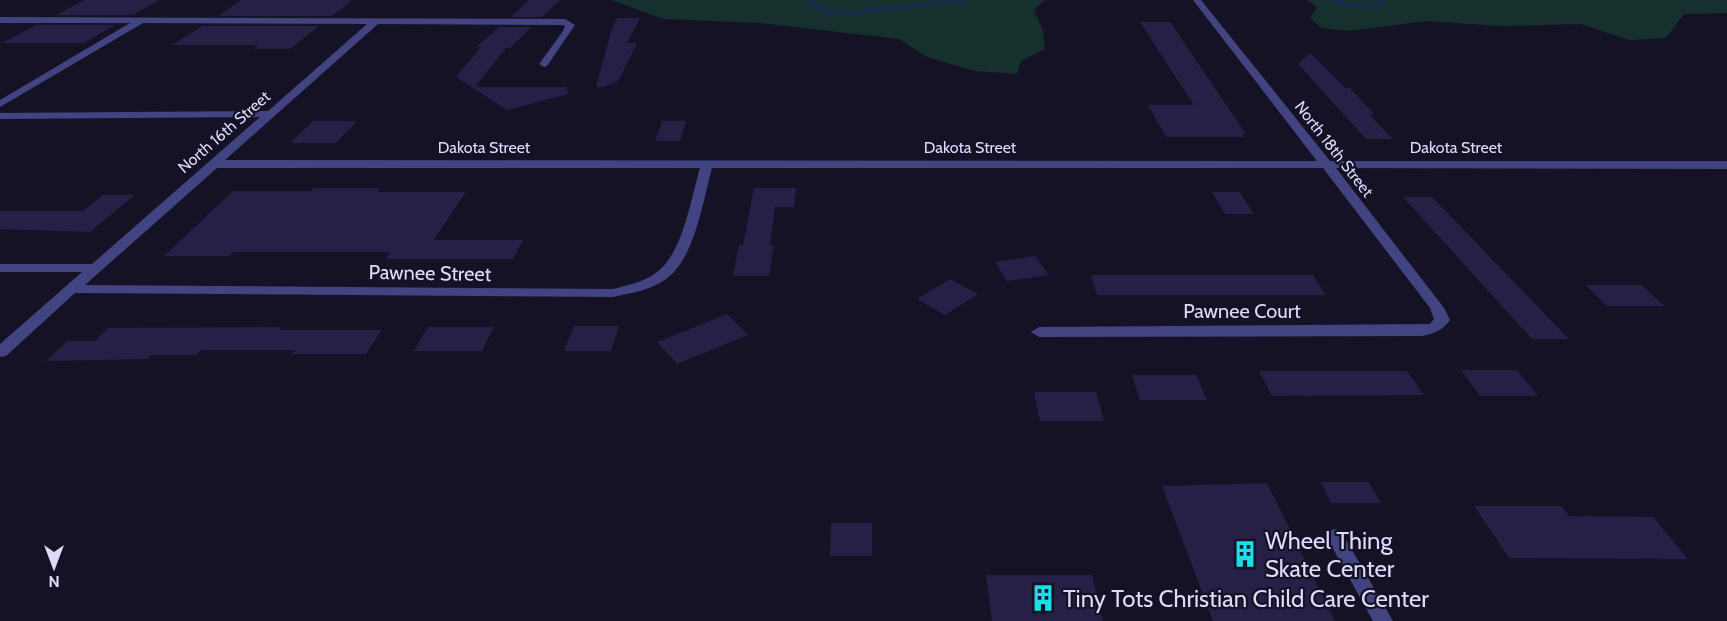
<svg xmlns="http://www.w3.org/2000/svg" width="1727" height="621" viewBox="0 0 1727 621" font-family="Cabin,sans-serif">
<rect width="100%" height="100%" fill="#151226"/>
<path fill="#16302d" d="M611 0H1045L1034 10 1043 31 1045 49 1021 61 1017 74 975 71 927 57 899 39 760 23 664 19Z
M1306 0H1727V13L1684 14 1666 38 1630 40 1580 24 1499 26 1427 21 1349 31 1321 28 1310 18 1317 7Z"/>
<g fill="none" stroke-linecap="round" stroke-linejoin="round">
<path stroke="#142b49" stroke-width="4.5" d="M807 0 827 11 850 13 964 0
M1332 0C1349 6 1368 11 1384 1L1382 0"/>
</g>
<path fill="#262046" d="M85 0H159L133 15H56Z
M241 0H352L332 16H218Z
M529 0H560L542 17H511Z
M617 18H640L627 43H637L618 81 604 87H596L612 28Z
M1140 22H1170L1246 134H1243L1245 137H1166L1148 105H1194Z
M36 25H115L84 43H2Z
M202 26H319L290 49H253L259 45H172Z
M499 27H532L510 48H506L475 87H567L568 94 507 110 456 77 481 47H476Z
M1310 53 1345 88H1350L1374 114H1369L1393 139H1366L1298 64Z
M313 121H357L336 143H290Z
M662 121H686L680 141H655Z
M314 188H380L378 192H466L434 240H523L513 259H386L391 252H233L229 256H164L233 191H311Z
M754 188H796L794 207H775L770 245H774L769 276H733L739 245H743Z
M1212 192H1240L1254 214H1225Z
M103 195H135L90 232 0 229V211H83Z
M1403 197H1432L1569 339H1532Z
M1035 256 1049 275 1007 281 995 262Z
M1091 275H1313L1326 295H1097Z
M950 279 978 294 945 315 917 299Z
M1586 285H1641L1664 306H1607Z
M727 314 748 335 677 364 657 342Z
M574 326H619L611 351H564Z
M281 327 279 330H382L366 354H292L296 350H201L197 355H151L148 359 46 361 67 341H95L108 328Z
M428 327H494L482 351H414Z
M1461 370H1517L1538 396H1480Z
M1259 371H1407L1424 395 1272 396Z
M1132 375H1196L1207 400H1140Z
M1034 392H1096L1104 421H1040Z
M1321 482H1369L1381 503H1331Z
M1267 483 1335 621H1213L1162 486Z
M1474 506H1561L1569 516 1653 517 1688 559 1509 558Z
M831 523H872V556H830Z
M986 575H1092L1103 621H992Z"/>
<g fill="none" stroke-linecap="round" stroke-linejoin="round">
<path fill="#424381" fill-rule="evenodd" d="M1335 529 1341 531 1393 621H1373L1326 536 1329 531Z"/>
<path fill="#424381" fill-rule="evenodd" d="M1193 0H1201L1330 161H1727V169L1336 168 1444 308 1450 320C1442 331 1435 333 1422 336L1039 337 1031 332 1039 327 1430 324 1434 319 1430 308 1323 168H712C703 200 695 259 666 279 651 290 631 293 613 297L75 293 6 356 0 357V344L82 272H0V264H92L260 117 0 119V113L268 111 367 24 143 23 0 107V100L130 23H0V17L565 19 575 25 547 66 544 67 539 64 563 31 565 26 563 25 378 24 225 160 1317 161ZM217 168H700C691 198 683 253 657 272 645 282 628 285 613 289L85 285Z"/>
</g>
<defs>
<symbol id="building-bare" viewBox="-9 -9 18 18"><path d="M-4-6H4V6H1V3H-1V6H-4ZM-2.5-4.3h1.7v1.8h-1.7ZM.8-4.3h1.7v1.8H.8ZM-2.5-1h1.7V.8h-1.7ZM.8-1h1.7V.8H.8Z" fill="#1bdfe8" stroke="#151226" stroke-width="2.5" paint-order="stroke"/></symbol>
</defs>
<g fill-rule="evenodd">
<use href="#building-bare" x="1226" y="535" width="38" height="38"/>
<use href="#building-bare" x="1024" y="579" width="38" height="38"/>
</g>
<g text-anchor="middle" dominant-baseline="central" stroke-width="4.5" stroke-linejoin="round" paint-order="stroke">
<g font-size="16" fill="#dddbfb" stroke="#151226">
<text transform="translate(224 132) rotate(-41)">North 16th Street</text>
<text x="484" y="147">Dakota Street</text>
<text x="970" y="147">Dakota Street</text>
<text x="1456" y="147">Dakota Street</text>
<text transform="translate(1334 149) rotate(52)">North 18th Street</text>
</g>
<g font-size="20" fill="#dddbfb" stroke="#151226">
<text transform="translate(430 273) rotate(1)">Pawnee Street</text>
<text x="1242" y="311">Pawnee Court</text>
</g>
<g font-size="24" fill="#dddbfb" stroke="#151226" text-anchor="start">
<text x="1265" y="540">Wheel Thing<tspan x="1265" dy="28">Skate Center</tspan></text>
<text x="1063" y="598">Tiny Tots Christian Child Care Center</text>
</g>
</g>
<g transform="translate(54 567) rotate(180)" stroke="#151226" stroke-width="4.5" paint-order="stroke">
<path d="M0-4.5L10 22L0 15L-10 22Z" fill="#dddbfb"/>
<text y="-9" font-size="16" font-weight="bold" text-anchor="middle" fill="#dddbfb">N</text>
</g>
</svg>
